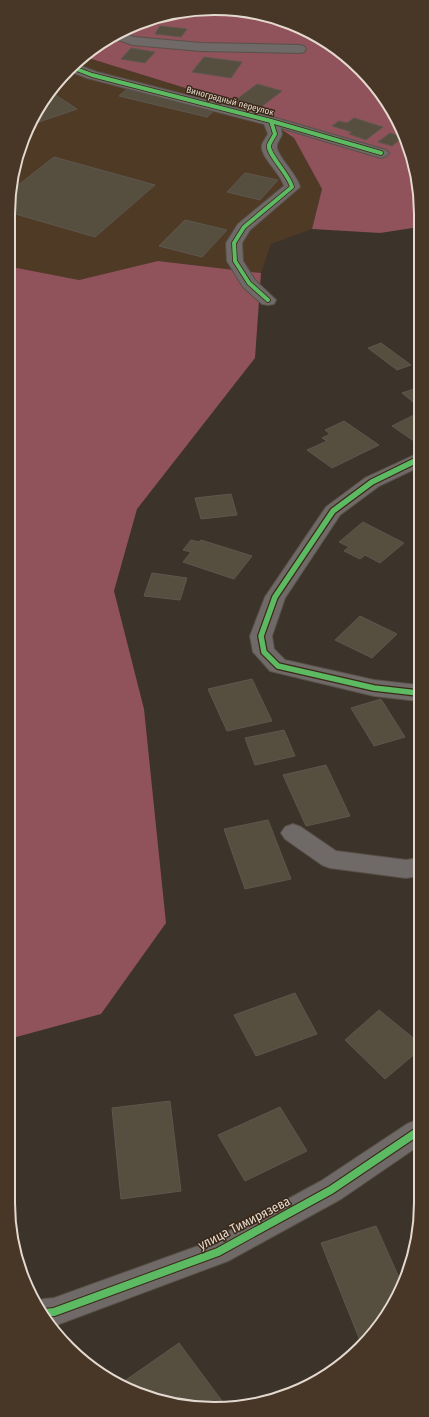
<svg xmlns="http://www.w3.org/2000/svg" width="429" height="1417" viewBox="0 0 429 1417" font-family="'Fira Sans Condensed',sans-serif">
<rect width="100%" height="100%" fill="#3c332a"/>
<path fill="#4f3a26" d="M85 57 250 108 294 138 322 189 312 229 271 244 261 273 159 261 79 280 12 267V174L43 100Z"/>
<path fill="#90525b" d="M174 12H255L318 36 370 78 400 123 419 188V227L380 233 312 229 322 189 294 138 250 108 85 57 100 43Z
M158 261 261 273 255 358 137 509 114 591 144 709 166 923 101 1014 9 1039 12 267 79 280Z"/>
<path fill="#564e3f" stroke="#5e574e" d="M160 26 187 29 181 37 155 34Z
M99 44 106 48 88 55Z
M131 48 155 52 145 63 121 59Z
M204 57 242 62 231 78 192 72Z
M257 84 282 91 261 107 236 100Z
M128 88 216 109 207 117 119 96Z
M51 92 77 109 33 124 43 100Z
M354 118 383 127 366 140 349 134 352 132 332 126 339 121 347 123Z
M390 133 403 137 392 146 378 142Z
M54 157 155 185 95 237 12 213V190Z
M245 173 278 180 260 200 227 192Z
M185 220 227 230 202 257 159 246Z
M381 343 411 365 397 370 368 348Z
M417 388 419 389V407L402 393Z
M414 415 419 418V438L414 441 392 426Z
M344 421 379 445 332 468 307 450 327 441 322 438 330 434 325 430Z
M231 494 237 515 201 519 195 498Z
M363 522 404 543 380 563 365 555 360 559 344 551 349 547 339 542Z
M191 540 199 542 201 540 252 556 234 579 183 562 191 552 183 550Z
M152 573 187 578 180 600 144 596Z
M360 616 397 634 372 658 335 640Z
M252 679 272 721 227 731 208 689Z
M381 699 405 737 374 746 351 708Z
M284 730 295 756 255 765 245 738Z
M326 765 350 816 306 826 283 775Z
M268 820 291 879 245 889 224 829Z
M295 993 317 1034 256 1056 234 1015Z
M379 1010 417 1041V1052L385 1079 345 1040Z
M170 1101 181 1191 121 1199 112 1108Z
M280 1107 307 1151 245 1181 218 1135Z
M376 1226 401 1282 386 1317 361 1343 321 1243Z
M179 1343 225 1405 188 1407 128 1389 123 1382Z"/>
<g fill="none" stroke-linecap="round" stroke-linejoin="round">
<defs>
<path id="minor" d="M123 33 134 37 201 43 299 45 304 46 306 49 304 52 299 53 201 51 133 45 112 38Z
M78 65 97 72 276 118 386 150 389 153 386 156 381 158 281 128 282 134C281 138 277 142 277 146 275 154 297 174 300 187L250 230 242 243 243 261 255 280 276 300 274 304 268 305 262 304 243 287 227 261 226 243 238 224 284 186C281 173 259 156 262 145 263 141 266 138 268 134L264 124 87 78 71 72Z
M419 453V467L379 486 340 515 285 598 272 636 274 649 285 660 374 680 418 685V701L374 696 270 671 253 652 250 636 265 597 326 507 365 478Z
M293 824 301 827 336 851 406 860 418 858V876L406 878 330 868 322 865 285 839 281 833 285 827Z
M417 1120V1147L341 1199 228 1261 54 1326H52L36 1302 44 1299 54 1298 209 1242 321 1181 407 1124Z"/>
</defs>
<use href="#minor" stroke="#595149" stroke-width="2"/>
<use href="#minor" fill="#6f6967" fill-rule="evenodd"/>
<defs>
<path id="cycleway-far2" d="M74 68 92 75 271 121 381 153
M268 300 249 283 235 261 234 243 244 227 292 187C289 174 267 154 269 145 270 142 273 138 275 134L271 121"/>
<path id="cycleway-far1" d="M418 693 374 688 278 666 264 652 261 636 275 597 333 511 372 482 419 459"/>
<path id="cycleway" d="M44 1313 54 1312 218 1252 331 1190 417 1132"/>
</defs>
<use href="#cycleway-far2" stroke="#3a2818" stroke-width="5.5"/>
<use href="#cycleway-far1" stroke="#3a2818" stroke-width="8"/>
<use href="#cycleway" stroke="#3a2818" stroke-width="10"/>
<use href="#cycleway-far2" stroke="#5cba63" stroke-width="4"/>
<use href="#cycleway-far1" stroke="#5cba63" stroke-width="5.5"/>
<use href="#cycleway" stroke="#5cba63" stroke-width="8"/>
</g>
<g text-anchor="middle" dominant-baseline="central" stroke-width="3" stroke-linejoin="round" paint-order="stroke">
<g font-size="9" fill="#e4d9cf" stroke="#3a2818">
<text transform="translate(230 101) rotate(15)">Виноградный переулок</text>
</g>
<g font-size="13" fill="#e4d9cf" stroke="#3a2818">
<text transform="translate(244 1223) rotate(-27)">улица Тимирязева</text>
</g>
</g>
<path d="M0 0H429V1417H0ZM214 15H215A199 199 0 0 1 414 214V1203A199 199 0 0 1 215 1402H214A199 199 0 0 1 15 1203V214A199 199 0 0 1 214 15Z" fill="#483627" fill-rule="evenodd"/>
<path fill="none" stroke="#e4d9cf" stroke-width="2" d="M214 15H215A199 199 0 0 1 414 214V1203A199 199 0 0 1 215 1402H214A199 199 0 0 1 15 1203V214A199 199 0 0 1 214 15Z"/>
</svg>
